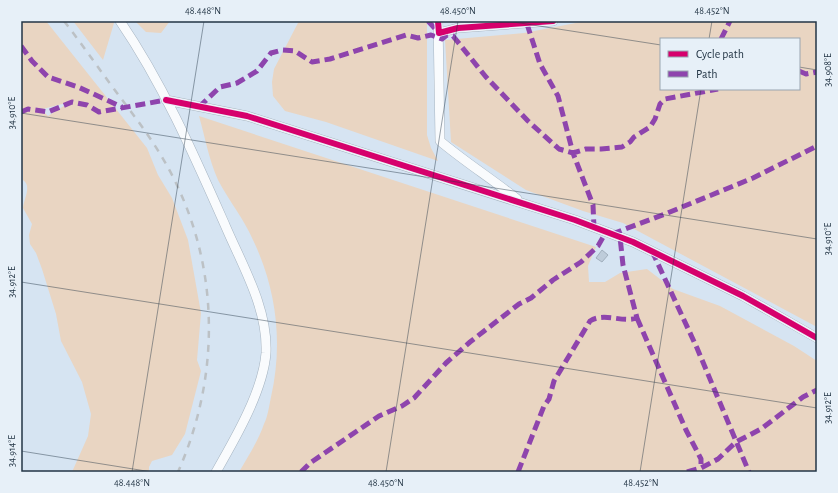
<svg xmlns="http://www.w3.org/2000/svg" width="838" height="493" viewBox="0 0 838 493" font-family="'Alegreya Sans',sans-serif">
<rect width="100%" height="100%" fill="#d6e4f2"/>
<path fill="#e9d5c2" fill-rule="evenodd" d="M21 21H46L147 148 158 175 172 198 188 240 201 313 197 360 201 371 185 434 172 455 152 461 149 467V472H72L88 436 91 414 82 382 61 341 56 314 42 269 36 253 30 244 29 235 32 224 23 208C24 198 32 186 23 180V170L21 169ZM70 102 48 116 44 112 35 111Z
M73 21H113L114 23 103 60Z
M135 21H170L161 33 146 32Z
M299 21H427V135L431 148 438 161 326 122 285 111 273 96 272 82 274 69Z
M586 21H817V327L623 223 583 211 526 190 451 142 445 40 524 33ZM661 39H799V89H661Z
M199 116 596 247 588 266 589 282H605L620 273 647 269 673 289 720 306 794 346 817 361V472H239C248 457 258 441 264 424 268 416 269 406 271 397 283 344 277 290 253 240 244 219 229 201 218 180 209 160 205 137 199 116Z"/>
<path fill="#beccda" stroke="#a1afbd" d="M602 250 608 255 602 262 596 258Z"/>
<g fill="none" stroke-linecap="round" stroke-linejoin="round">
<defs>
<path id="minor" d="M120 21C163 84 194 155 225 225 242 265 268 308 266 353 263 391 235 439 216 472
M438 21 440 141C465 162 492 179 517 199
M439 33 458 28 553 21
M166 100 247 116 575 220 633 242 743 296 817 338"/>
</defs>
<use href="#minor" stroke="#a6b4c1" stroke-width="10"/>
<use href="#minor" stroke="#f9fbfd" stroke-width="9"/>
<path stroke="#bcc1c5" stroke-width="2.5" stroke-dasharray="7 7" stroke-linecap="butt" d="M64 21C81 43 97 66 114 89 135 117 157 145 173 177 220 270 220 377 178 472"/>
<path stroke="#8e44ad" stroke-width="5" stroke-dasharray="10 5" stroke-linecap="butt" d="M428 21 439 33
M527 24 540 64 558 96 573 153 586 149H601L622 147 630 142 634 137 650 127 655 119 660 104 665 99 718 89
M721 39 730 21
M21 46 32 61 48 77 78 87 122 107
M799 71 806 74 817 72
M199 107 220 87 237 83 257 71 271 53 282 50 295 51 312 62 330 59 406 35 418 38 431 35 442 39 447 35 453 36 486 77 528 121 559 149 573 153 593 205 594 228
M21 112 28 109 48 112 72 102 87 105 99 112 166 100
M612 234 665 214 753 178 817 146
M652 251 697 348 749 472
M637 318 686 430 701 459V468
M301 472 310 463 379 416 402 406 414 398 446 363 470 342 519 304 531 298 553 280 581 262 598 246 606 232
M518 472 544 406 549 399 554 381 590 321C604 312 622 323 637 318L623 265 620 237
M687 472 701 468 718 459 736 442 761 429 803 397 817 390"/>
<defs>
<path id="cycleway" d="M438 21 439 33 458 28 553 21
M166 100 247 116 575 220 633 242 743 296 817 338"/>
</defs>
<use href="#cycleway" stroke="#e7f0f8" stroke-width="8"/>
<use href="#cycleway" stroke="#d6006c" stroke-width="6"/>
</g>
<path fill="none" stroke="#233545" stroke-width="1" stroke-opacity="0.45" d="M507 21 661 45M709 39 712 21M799 67 817 70M21 113 817 239M21 282 817 408M21 451 152 472M132 472 204 21M386 472 458 21M640 472 701 89"/>
<rect width="838" height="493" fill="none" stroke="#e7f0f8" stroke-width="44"/>
<rect x="660" y="38" width="140" height="52" fill="#e7f0f8" stroke="#99a5b0"/>
<rect x="668" y="51" width="20" height="6" fill="#d6006c" stroke="#99a5b0"/>
<text x="696" y="58" font-size="12" fill="#233545">Cycle path</text>
<rect x="668" y="71" width="20" height="6" fill="#8e44ad" stroke="#99a5b0"/>
<text x="696" y="78" font-size="12" fill="#233545">Path</text>
<rect x="22" y="22" width="794" height="449" fill="none" stroke="#233545" stroke-width="1.5"/>
<g font-size="10" text-anchor="middle" fill="#233545">
<text x="203" y="14">48.448°N</text>
<text x="458" y="14">48.450°N</text>
<text x="712" y="14">48.452°N</text>
<text transform="translate(827 70) rotate(-90)" y="4">34.908°E</text>
<text transform="translate(11 113) rotate(-90)" y="4">34.910°E</text>
<text transform="translate(827 239) rotate(-90)" y="4">34.910°E</text>
<text transform="translate(11 282) rotate(-90)" y="4">34.912°E</text>
<text transform="translate(827 408) rotate(-90)" y="4">34.912°E</text>
<text transform="translate(11 451) rotate(-90)" y="4">34.914°E</text>
<text x="132" y="486">48.448°N</text>
<text x="386" y="486">48.450°N</text>
<text x="641" y="486">48.452°N</text>
</g>
</svg>
